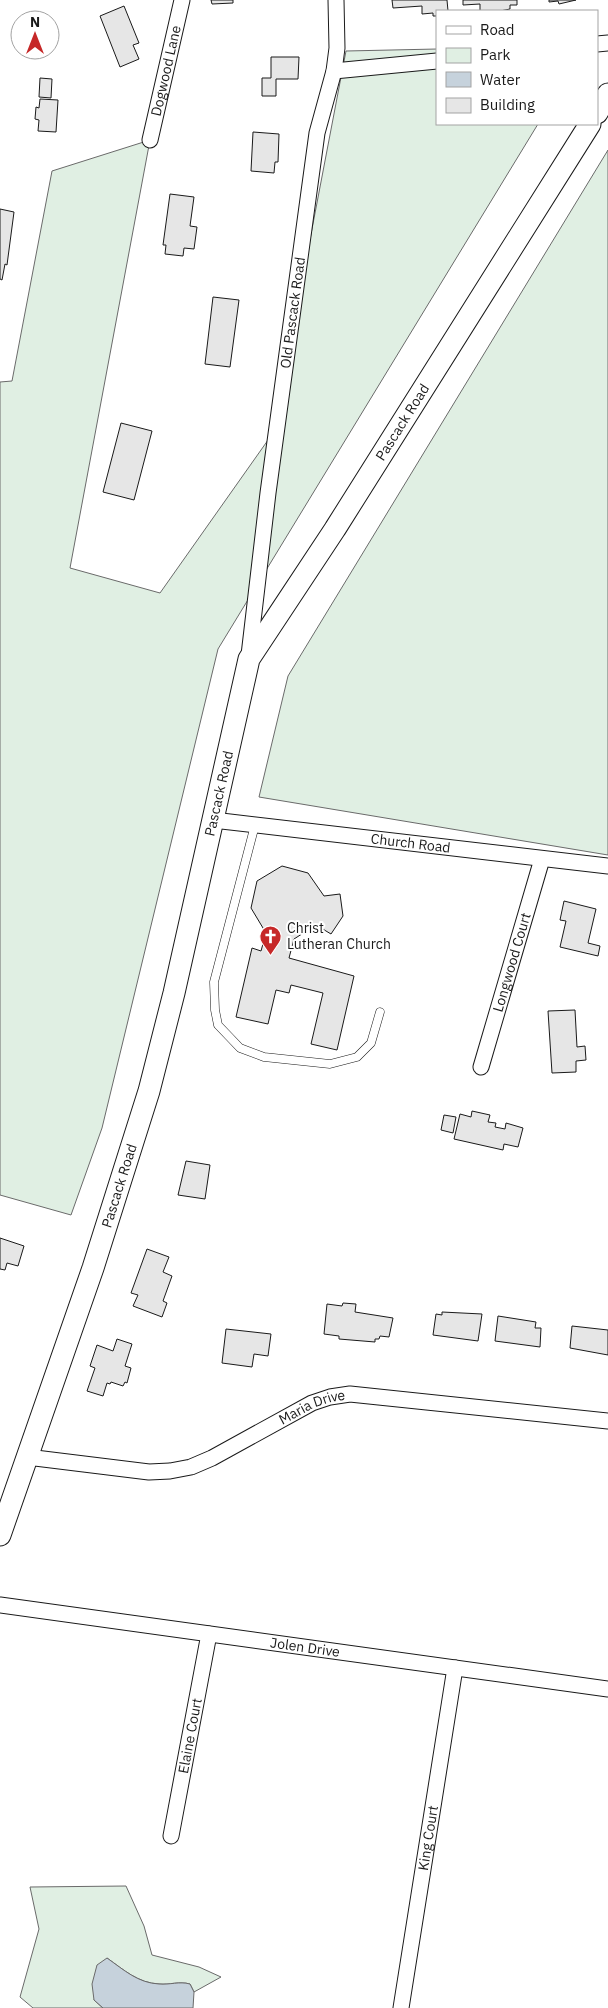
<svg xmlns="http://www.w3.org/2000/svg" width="608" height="2008" viewBox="0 0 608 2008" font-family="'IBM Plex Sans',sans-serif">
<rect width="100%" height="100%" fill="#fff"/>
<path fill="#e0efe3" stroke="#6a6a6a" d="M437 49V124H538L218 649 102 1128 71 1215 0 1195V382L12 381 52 171 150 140 70 568 160 593 273 433 346 51Z
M608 150V855L259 797 288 676Z
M126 1886 144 1926 152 1955 199 1967 221 1977 194 1992 190 1984C179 1981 170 1985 159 1984 138 1983 124 1970 107 1958L94 2000 103 2008H33L20 1997 39 1929 30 1887Z"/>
<path fill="#c6d2dc" stroke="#6a6a6a" d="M107 1958C124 1970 138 1983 159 1984 170 1985 179 1981 190 1984L194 1992 193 2008H103L94 2000 92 1984 97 1965Z"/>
<path fill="#e6e6e6" stroke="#1a1a1a" d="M211 0H233V3L212 4Z
M392 0H447L448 11H437V16H433V13L422 14V6L393 8Z
M463 0H517V5H510V9L500 11H480V4L463 5Z
M549 0H576L559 4 558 1 549 2Z
M124 6 139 43 133 45 139 59 120 67 100 16Z
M271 57H299L298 79H276V96H262V78H271Z
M40 78 52 79 51 98 39 97Z
M40 99 58 100 56 132 38 131 39 120 35 119 36 107 39 108Z
M253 132 279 134 278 162H275L274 173 251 171Z
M170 194 194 197 190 226 197 227 194 249 184 248 183 256 165 254 166 245H163Z
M0 209 14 212 7 265 5 264 2 280 0 279Z
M213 297 239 300 230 367 205 364Z
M121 423 152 431 134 500 103 492Z
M282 866 308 873 324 896 340 894 343 916 331 934 316 925 294 939 289 958 354 976 337 1050 311 1044 323 993 291 985 289 993 276 990 268 1024 236 1017 252 948 261 951 266 933 251 908 257 881Z
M564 901 596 909 588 943 600 946 598 956 560 947 566 921 560 920Z
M575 1010 577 1047 585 1046 586 1060 576 1061V1072L552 1073 548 1011Z
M472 1111 490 1115 488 1122 496 1123 495 1127 505 1129 506 1123 523 1128 518 1147 504 1144 503 1150 454 1139 460 1114 471 1117Z
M444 1115 456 1117 453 1133 441 1130Z
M186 1161 210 1165 205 1199 178 1195Z
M0 1238 24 1246 18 1266 7 1263 5 1270 0 1269Z
M147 1249 169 1257 163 1272 172 1276 163 1301 167 1303 162 1317 133 1306 138 1295 131 1293Z
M343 1303 356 1304 355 1312 393 1318 389 1337 380 1336 379 1339H375V1342L339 1339V1336L324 1334 327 1304 342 1306Z
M442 1312 482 1314 478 1341 433 1335 436 1314 442 1315Z
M498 1316 536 1322 535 1328H541L540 1347 495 1341Z
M572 1326 608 1330V1355L570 1348Z
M226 1329 271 1334 268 1356 254 1354 252 1367 222 1363Z
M117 1339 132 1344 125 1366 131 1368 127 1383 125 1382 123 1386 111 1382 110 1384 107 1383 103 1396 87 1391 95 1368 90 1366 97 1345 113 1351Z"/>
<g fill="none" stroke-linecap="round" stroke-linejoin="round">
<defs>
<path id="lane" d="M255 825 214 982 215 1010 218 1025 240 1048 264 1057 330 1064 357 1057 371 1043 380 1012"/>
<g id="street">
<path d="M597 44 608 43"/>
<path d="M334 71 437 61"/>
<path id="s1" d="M150 140 182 0"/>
<path id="s2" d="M249 655 268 493 317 133 334 71 337 48 336 0"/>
<path id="s3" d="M213 820 608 866"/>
<path id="s4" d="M481 1067 542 859"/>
<path id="s5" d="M27 1457 149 1472 170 1471 191 1467 212 1458 312 1403 330 1397 350 1394 608 1421"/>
<path id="s6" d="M0 1605 608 1689"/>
<path id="s7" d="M171 1836 209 1634"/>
<path id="s8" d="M401 2008 455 1668"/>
</g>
<g id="secondary">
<path d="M597 113 608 94"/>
<path id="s9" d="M0 1535 93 1268 149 1091 174 993 249 659 335 529 590 124"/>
</g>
</defs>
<use href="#lane" stroke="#1a1a1a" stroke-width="9"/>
<use href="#street" stroke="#1a1a1a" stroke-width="17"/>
<use href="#secondary" stroke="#1a1a1a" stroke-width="23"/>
<use href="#lane" stroke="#fff" stroke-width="8"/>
<use href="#street" stroke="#fff" stroke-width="15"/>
<use href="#secondary" stroke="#fff" stroke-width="21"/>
</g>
<defs>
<symbol id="church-pin" viewBox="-11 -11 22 30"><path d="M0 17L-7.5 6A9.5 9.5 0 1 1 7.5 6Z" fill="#c62828" stroke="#fff"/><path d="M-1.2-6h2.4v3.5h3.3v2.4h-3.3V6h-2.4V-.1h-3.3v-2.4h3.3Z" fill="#fff"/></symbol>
</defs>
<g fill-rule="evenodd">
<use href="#church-pin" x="258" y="924" width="25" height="34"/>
</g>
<g text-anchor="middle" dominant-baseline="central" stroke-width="4" stroke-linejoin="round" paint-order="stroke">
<g font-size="14" fill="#1a1a1a" stroke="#fff">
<text stroke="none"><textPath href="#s1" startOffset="71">Dogwood Lane</textPath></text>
<text stroke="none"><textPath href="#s2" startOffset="345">Old Pascack Road</textPath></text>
<text stroke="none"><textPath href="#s9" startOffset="1194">Pascack Road</textPath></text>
<text stroke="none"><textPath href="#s9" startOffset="774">Pascack Road</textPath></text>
<text stroke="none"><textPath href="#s3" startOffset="199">Church Road</textPath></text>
<text stroke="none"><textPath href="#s4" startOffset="109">Longwood Court</textPath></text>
<text stroke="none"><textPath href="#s9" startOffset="369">Pascack Road</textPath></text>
<text stroke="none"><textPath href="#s5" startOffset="301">Maria Drive</textPath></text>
<text stroke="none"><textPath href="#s6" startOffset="308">Jolen Drive</textPath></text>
<text stroke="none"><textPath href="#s7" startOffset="102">Elaine Court</textPath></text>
<text stroke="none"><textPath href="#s8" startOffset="172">King Court</textPath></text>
</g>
<g font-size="14" fill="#1a1a1a" stroke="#fff" text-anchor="start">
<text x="287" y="928">Christ<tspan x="287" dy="16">Lutheran Church</tspan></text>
</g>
</g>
<rect x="436" y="10" width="162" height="115" fill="#ffffff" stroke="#a3a3a3"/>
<rect x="446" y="26" width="25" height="8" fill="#ffffff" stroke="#a3a3a3"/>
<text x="480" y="35" font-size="15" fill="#1a1a1a">Road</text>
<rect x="446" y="48" width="25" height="15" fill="#e0efe3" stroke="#a3a3a3"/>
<text x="480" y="60" font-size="15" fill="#1a1a1a">Park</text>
<rect x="446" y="72" width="25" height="15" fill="#c6d2dc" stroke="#a3a3a3"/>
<text x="480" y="85" font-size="15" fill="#1a1a1a">Water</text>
<rect x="446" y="98" width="25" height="15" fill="#e6e6e6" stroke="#a3a3a3"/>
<text x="480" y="110" font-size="15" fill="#1a1a1a">Building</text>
<g transform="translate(35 35)"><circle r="24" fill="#ffffff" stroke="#a3a3a3"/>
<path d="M0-4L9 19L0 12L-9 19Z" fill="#c62828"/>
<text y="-8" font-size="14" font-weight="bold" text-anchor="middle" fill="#1a1a1a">N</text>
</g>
</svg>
